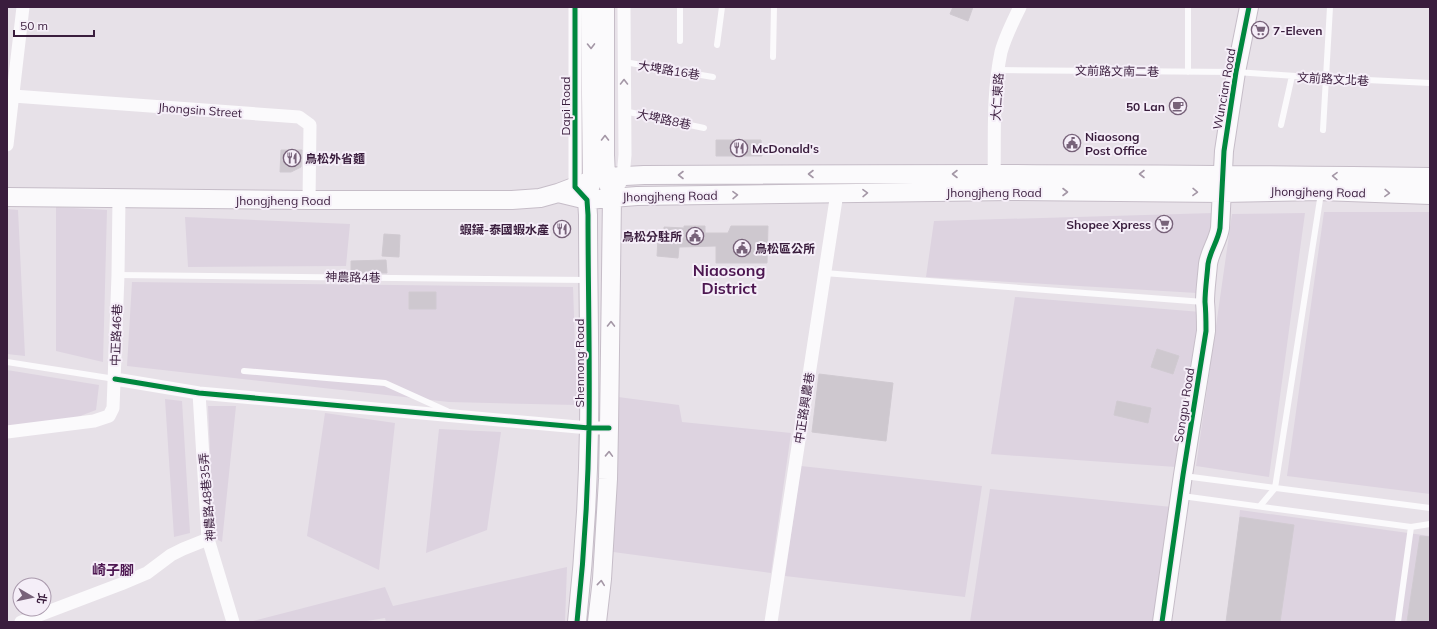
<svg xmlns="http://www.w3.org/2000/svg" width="1437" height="629" viewBox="0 0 1437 629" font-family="Mulish,'Noto Sans TC',sans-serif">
<rect width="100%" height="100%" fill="#e7e1e8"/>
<path fill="#ddd3e0" d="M56 207 107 210 103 362 56 351Z
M7 209 18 210 25 356 7 354Z
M1324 212H1430V494L1287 476Z
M1214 213 1212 235 1197 293 926 277 934 221Z
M1305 213 1269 477 1196 466 1232 214Z
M185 217 350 224 346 266 188 267Z
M132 282 573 287 577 405 449 402 127 366Z
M1015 297 1201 312 1176 467 991 454Z
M7 370 99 385 96 410 75 418 7 427Z
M618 397 679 405 682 422 791 433 771 573 613 552Z
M165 399 182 401 190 533 174 537Z
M208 406H236L222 542 214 538Z
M325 413 395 423 379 570 307 536Z
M439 429 501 432 487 530 426 553Z
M801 466 982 486 965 597 785 576Z
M990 489 1172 507 1154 622H970Z
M1240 510 1430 536V622H1229Z
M567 567 565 622H386L385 618 361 622H249L385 587 393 606Z"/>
<path fill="#cec8cf" stroke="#d0cad1" d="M953 7H973L968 21 950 14Z
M716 140H761L762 156H716Z
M281 150H302L301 167 291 172H280Z
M684 226H705V233H728L731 226H768L767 263H716V246L679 247 678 258 657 256 658 238 664 239V227L684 228Z
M384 234 400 235 399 257 382 256Z
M386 260 387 273H351V261Z
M409 292H436V309H409Z
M1157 349 1179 356 1173 374 1151 367Z
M819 374 893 383 886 441 812 432Z
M1117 401 1151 408 1148 423 1114 415Z
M1240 517 1294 525 1280 622H1226Z
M1420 536 1430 537V622H1407Z"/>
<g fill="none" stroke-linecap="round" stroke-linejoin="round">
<defs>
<path id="secondary" d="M558 193 587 200 637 196 1011 191 1222 193 1321 191 1430 195
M7 197 309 200H512L540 198 558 193 592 180 606 177 644 175C906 174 1168 173 1430 177
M577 622C584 558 588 493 589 428 590 357 588 286 588 215L587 200 592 180 590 7
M597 622 602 579 608 479 609 428 612 197 606 177 605 155V7
M1162 622 1183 475 1206 331C1206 321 1206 312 1205 302 1205 290 1207 277 1208 264 1210 251 1218 241 1220 228L1224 151 1236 72 1249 7"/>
</defs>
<use href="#secondary" stroke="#c6bdc8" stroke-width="20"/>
<path stroke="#fbfafc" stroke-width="6" d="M680 7V41
M1188 7V72
M717 45 722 7
M773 57 774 7
M624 62 713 77
M999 70 1236 72 1325 78 1430 83
M624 111 704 128
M1281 125 1292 76
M1323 130 1330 7
M824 273 1204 302
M118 275 587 280
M7 362 115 379
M244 371 385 383 447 411
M1184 476 1430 508
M1182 496 1411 527 1430 524
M1260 506 1275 488 1321 193
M1398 622 1411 527"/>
<path stroke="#fbfafc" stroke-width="13" d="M575 7V187L579 192
M13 96 299 117 310 125 309 200
M7 145 23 7
M994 182C995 139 992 95 1001 52 1005 37 1013 21 1020 7
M612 197 623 177 625 155 624 7
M115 379 199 393 589 428H609
M199 393 208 539 233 622
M7 432 94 421 109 416 113 408 118 275 119 198
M21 622 121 584 147 573 171 555 183 549 208 539
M771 622 837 193"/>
<use href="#secondary" stroke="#fbfafc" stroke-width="18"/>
<defs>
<path id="cycleway" d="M575 7V187L587 200 588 215C588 286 590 357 589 428 588 493 584 558 577 622
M115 379 199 393 589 428H609
M1162 622 1183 475 1206 331C1206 321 1206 312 1205 302 1205 290 1207 277 1208 264 1210 251 1218 241 1220 228L1224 151 1236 72 1249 7"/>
</defs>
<use href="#cycleway" stroke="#f5eef8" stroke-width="8"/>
<use href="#cycleway" stroke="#00873e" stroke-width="5"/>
</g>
<defs><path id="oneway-chevron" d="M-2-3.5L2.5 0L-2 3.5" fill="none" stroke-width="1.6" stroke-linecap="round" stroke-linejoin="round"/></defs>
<g stroke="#a497a6">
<use href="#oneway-chevron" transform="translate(591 46) rotate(89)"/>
<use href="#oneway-chevron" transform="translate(624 82) rotate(-90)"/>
<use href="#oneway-chevron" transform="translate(605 138) rotate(-90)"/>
<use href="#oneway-chevron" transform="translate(811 174) rotate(180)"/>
<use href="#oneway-chevron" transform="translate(955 174) rotate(180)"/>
<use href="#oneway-chevron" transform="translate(1142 174) rotate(-180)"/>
<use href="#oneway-chevron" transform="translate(681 175) rotate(180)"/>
<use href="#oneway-chevron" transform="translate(1335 176) rotate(-179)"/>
<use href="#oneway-chevron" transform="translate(1065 192)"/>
<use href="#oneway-chevron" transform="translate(1195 192) rotate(1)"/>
<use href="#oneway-chevron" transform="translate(865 193) rotate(-1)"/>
<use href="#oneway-chevron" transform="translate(1387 193) rotate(2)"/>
<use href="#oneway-chevron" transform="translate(735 195) rotate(-1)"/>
<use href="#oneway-chevron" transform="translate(611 324) rotate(-89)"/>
<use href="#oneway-chevron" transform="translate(609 454) rotate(-88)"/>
<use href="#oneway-chevron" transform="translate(601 583) rotate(-84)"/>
</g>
<defs>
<symbol id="supermarket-ring" viewBox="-11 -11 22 22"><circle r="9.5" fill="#f5eef8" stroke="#776279" stroke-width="1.5"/><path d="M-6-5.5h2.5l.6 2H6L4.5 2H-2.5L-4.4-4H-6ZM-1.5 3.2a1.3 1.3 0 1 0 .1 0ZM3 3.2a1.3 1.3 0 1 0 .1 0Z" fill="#776279"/></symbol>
<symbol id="cafe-ring" viewBox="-11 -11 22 22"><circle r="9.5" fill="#f5eef8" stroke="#776279" stroke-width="1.5"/><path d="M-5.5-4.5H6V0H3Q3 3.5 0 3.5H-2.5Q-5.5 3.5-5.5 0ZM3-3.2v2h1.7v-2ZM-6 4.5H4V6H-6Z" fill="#776279"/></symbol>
<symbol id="civic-ring" viewBox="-11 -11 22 22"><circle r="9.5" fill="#f5eef8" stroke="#776279" stroke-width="1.5"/><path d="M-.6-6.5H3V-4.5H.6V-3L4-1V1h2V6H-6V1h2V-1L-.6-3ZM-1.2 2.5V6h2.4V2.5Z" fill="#776279"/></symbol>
<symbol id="restaurant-ring" viewBox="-11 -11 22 22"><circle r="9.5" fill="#f5eef8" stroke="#776279" stroke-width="1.5"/><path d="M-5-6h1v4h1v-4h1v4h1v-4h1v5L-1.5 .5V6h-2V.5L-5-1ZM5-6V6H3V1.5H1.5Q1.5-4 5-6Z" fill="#776279"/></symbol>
</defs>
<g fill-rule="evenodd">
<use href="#supermarket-ring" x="1250" y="20" width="20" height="20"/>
<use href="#cafe-ring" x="1168" y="96" width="20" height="20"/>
<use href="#civic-ring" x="1062" y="133" width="20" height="20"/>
<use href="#restaurant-ring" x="729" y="138" width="20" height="20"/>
<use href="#restaurant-ring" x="282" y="148" width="20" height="20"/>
<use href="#supermarket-ring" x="1154" y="214" width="20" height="20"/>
<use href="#restaurant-ring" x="552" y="219" width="20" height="20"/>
<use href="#civic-ring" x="685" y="226" width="20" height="20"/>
<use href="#civic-ring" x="732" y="238" width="20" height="20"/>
</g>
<g text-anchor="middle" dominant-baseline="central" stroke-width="4" stroke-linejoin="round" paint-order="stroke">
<g font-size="12" font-weight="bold" fill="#3a1d3d" stroke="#f5eef8" text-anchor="start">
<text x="1273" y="30">7-Eleven</text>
<text x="1165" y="106" text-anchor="end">50 Lan</text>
<text x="1085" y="136">Niaosong<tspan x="1085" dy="14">Post Office</tspan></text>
<text x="752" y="148">McDonald's</text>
<text x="305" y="158">鳥松外省麵</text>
<text x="1151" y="224" text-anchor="end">Shopee Xpress</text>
<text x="549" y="229" text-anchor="end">蝦鑶-泰國蝦水產</text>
<text x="682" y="236" text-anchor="end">鳥松分駐所</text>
<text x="755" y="248">鳥松區公所</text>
</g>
<g font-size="12" fill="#3a1d3d" stroke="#f5eef8">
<text transform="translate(669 70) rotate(9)">大埤路16巷</text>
<text transform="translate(1117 71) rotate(1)">文前路文南二巷</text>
<text transform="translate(1333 79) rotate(3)">文前路文北巷</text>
<text transform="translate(1224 89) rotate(-80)">Wuncian Road</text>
<text transform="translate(997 97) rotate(-86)">大仁東路</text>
<text transform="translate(565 106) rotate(-90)">Dapi Road</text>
<text transform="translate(200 110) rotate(4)">Jhongsin Street</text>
<text transform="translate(664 119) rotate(12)">大埤路8巷</text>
<text x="994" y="192">Jhongjheng Road</text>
<text transform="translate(1318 192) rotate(1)">Jhongjheng Road</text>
<text transform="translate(670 196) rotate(-1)">Jhongjheng Road</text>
<text x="283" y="200">Jhongjheng Road</text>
<text transform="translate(353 277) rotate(1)">神農路4巷</text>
<text transform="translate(116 335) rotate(-88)">中正路46巷</text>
<text transform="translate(579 363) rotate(-90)">Shennong Road</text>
<text transform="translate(1184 405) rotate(-81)">Songpu Road</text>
<text transform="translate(804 408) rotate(-81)">中正路興農巷</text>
<text transform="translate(207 497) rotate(-95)">神農路48巷35弄</text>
</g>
<g font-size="14" font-weight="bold" fill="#4d1751" stroke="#f5eef8">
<text x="113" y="570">崎子腳</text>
</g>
<g font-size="16" font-weight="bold" fill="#4d1751" stroke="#f5eef8">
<text x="729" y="270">Niaosong<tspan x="729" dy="18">District</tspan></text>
</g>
</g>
<rect width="1437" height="629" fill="none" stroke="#3a1d3d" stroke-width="16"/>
<g transform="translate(32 597) rotate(99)"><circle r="19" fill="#f5eef8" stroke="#aa9aad"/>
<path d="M0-3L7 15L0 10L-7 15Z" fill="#776279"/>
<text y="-6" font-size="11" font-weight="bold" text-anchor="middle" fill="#3a1d3d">北</text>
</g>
<path d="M14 30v6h80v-6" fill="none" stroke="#3a1d3d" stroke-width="2"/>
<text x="20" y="30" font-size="12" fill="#3a1d3d" stroke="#f5eef8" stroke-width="3" paint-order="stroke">50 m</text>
</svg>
